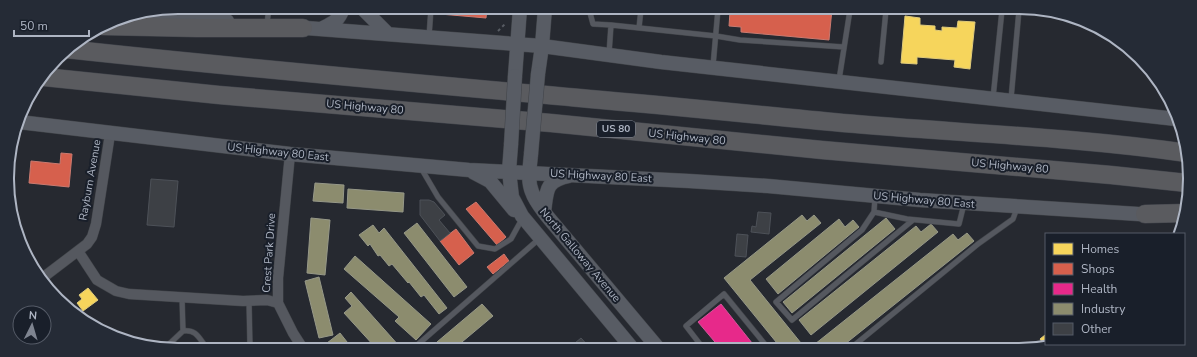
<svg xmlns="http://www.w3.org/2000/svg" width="1197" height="357" viewBox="0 0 1197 357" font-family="'Nunito Sans',sans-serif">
<rect width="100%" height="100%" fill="#262930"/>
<path fill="#f6d55c" stroke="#e0cb7b" d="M905 16 920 18V25L935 26V30L942 31V27L957 28 958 21 975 22 970 69 954 67 955 60 917 57V64L901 63Z
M26 251 37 263 33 266 26 252Z
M88 288 98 300 83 311 77 303 82 299 79 295Z
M1045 335 1046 344H1053L1054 345 1046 347 1040 339Z"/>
<path fill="#d6604d" stroke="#ca7a70" d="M441 8H487L486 18 440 14Z
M726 9H832L829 40 741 32V27L729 26 730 12 726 11Z
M61 153 72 154 69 187 29 183 31 161 60 164Z
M476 202 506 237 497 245 466 209Z
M456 229 474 253 459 265 440 241Z
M504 254 509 261 493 274 487 267Z"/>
<path fill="#e7298a" stroke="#d6539b" d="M721 304 756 348H720L698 322Z"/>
<path fill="#8c8c6e" stroke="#969888" d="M315 183 344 185 343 203 313 201Z
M348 189 404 193 403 212 347 208Z
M802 215 807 221 814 215 821 223 750 280 805 348H781L724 278Z
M311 218 330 220 325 275 307 273Z
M886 218 895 229 792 313 783 302Z
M839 219 845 227 853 220 859 227 778 294 766 279Z
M417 223 467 287 454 297 404 233Z
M931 224 938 232 811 335 799 320 916 226 921 232Z
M373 225 379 233 384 228 447 308 439 314 424 295 421 297 409 282 408 283 392 264 389 266 380 255 378 256 370 244 368 246 359 235Z
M967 233 974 241 840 348H810L953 234 958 240Z
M355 256 431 324 416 340 395 321 399 317 344 269Z
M319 277 333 335 319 338 305 281Z
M351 292 400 347H375L344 313 352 306 345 298Z
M482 304 493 316 456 347H442L437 342Z
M340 333 351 347H330L327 343Z
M431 343 435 347H426Z"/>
<path fill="#3d4045" stroke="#4d5158" d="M151 179 178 181 174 227 147 225Z
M420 200H429L434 202 445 215 439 220 450 233 440 241 420 215Z
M758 212 771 213 769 234 751 232 752 226 756 227Z
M737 234 748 235 746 257 735 256Z
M581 338 590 348H569Z"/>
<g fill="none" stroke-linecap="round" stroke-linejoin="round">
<defs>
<path id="lane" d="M589 9 593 24 611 25 609 54
M267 24 269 7
M611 25 716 36 740 40 844 47
M639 28 641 9
M429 37 431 8
M881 62 886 10
M713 66 718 9
M839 80 850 10
M993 98 1002 10
M1011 99 1019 10
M421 168 438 197 478 246 495 249 511 239 522 219
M875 197 874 212 907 219 959 224 964 204
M874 212 862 230 776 302 792 320 913 220
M182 297 183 331C196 329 199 338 206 347
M249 301 250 347
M166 347 183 331
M415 347 539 239
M703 348 686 326 724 294 768 348
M851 348 978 244 1013 219 1017 208"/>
<path id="street" d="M290 154 278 278V303L293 333 302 347
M78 251 97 280 116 291 129 294 243 301 267 300 278 303
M41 279 87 244 92 237 96 224 110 134"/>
<path id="secondary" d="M362 8 388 34
M146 13 227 21
M293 27 542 46 661 62 1176 119
M321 29C333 23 339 21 343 8
M538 74 542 46 545 8
M515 76 520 8
M19 122 290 154 469 170 689 181 768 186 920 200 1154 215
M511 145 509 171 512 197 522 216 632 348
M531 154C530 167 527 180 532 192 535 201 542 209 547 216L658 348
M473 172 490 181 514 210
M544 212C547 190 545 181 569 176"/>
<path id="highway" d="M103 26 196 28H303
M66 49C240 68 415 83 590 99 674 106 758 115 843 123 958 133 1073 137 1187 153
M44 77 219 95 551 123 822 150 1111 175 1187 183
M1145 214 1186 213"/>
</defs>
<use href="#lane" stroke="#414449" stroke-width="6"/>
<use href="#street" stroke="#414449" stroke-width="11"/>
<use href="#secondary" stroke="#414449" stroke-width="15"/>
<use href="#highway" stroke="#42454c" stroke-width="19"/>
<path stroke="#585c63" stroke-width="2" stroke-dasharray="3 3" stroke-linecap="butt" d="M1027 11 1034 12V10
M498 31 506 23"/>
<use href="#lane" stroke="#55585f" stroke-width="5"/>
<use href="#street" stroke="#55585f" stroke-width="10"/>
<use href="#secondary" stroke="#585c64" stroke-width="14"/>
<use href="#highway" stroke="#5a5b5f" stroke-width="18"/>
<defs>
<path id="secondary-bridge" d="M511 145 515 76
M531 154 538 74"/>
</defs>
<use href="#secondary-bridge" stroke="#414449" stroke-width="15" stroke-linecap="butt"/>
<use href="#secondary-bridge" stroke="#585c64" stroke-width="14"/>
</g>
<g text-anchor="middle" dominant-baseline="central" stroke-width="4" stroke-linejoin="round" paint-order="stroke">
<rect fill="#191f2a" stroke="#818895" stroke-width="1" x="597" y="121" width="38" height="16" rx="3"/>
<g font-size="10" font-weight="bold" fill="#aeb5c3">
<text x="616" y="129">US 80</text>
</g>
<g font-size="11" fill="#aeb5c3" stroke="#191f2a">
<text transform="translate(365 107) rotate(5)">US Highway 80</text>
<text transform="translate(687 137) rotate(6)">US Highway 80</text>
<text transform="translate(278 152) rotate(6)">US Highway 80 East</text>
<text transform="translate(1010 166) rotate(5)">US Highway 80</text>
<text transform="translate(601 176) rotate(3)">US Highway 80 East</text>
<text transform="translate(90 180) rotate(-80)">Rayburn Avenue</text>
<text transform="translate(924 200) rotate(5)">US Highway 80 East</text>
<text transform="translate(269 253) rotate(-86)">Crest Park Drive</text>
<text transform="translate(580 255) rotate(50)">North Galloway Avenue</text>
</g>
</g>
<path d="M0 0H1197V357H0ZM178 14H1019A164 164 0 0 1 1183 178V179A164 164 0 0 1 1019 343H178A164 164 0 0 1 14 179V178A164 164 0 0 1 178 14Z" fill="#252b36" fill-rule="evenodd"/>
<path fill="none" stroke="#aeb5c3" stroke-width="2" d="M178 14H1019A164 164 0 0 1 1183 178V179A164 164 0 0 1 1019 343H178A164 164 0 0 1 14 179V178A164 164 0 0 1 178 14Z"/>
<rect x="1045" y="233" width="140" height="112" fill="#191f2a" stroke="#555b67"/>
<rect x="1053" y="243" width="20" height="12" fill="#f6d55c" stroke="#555b67"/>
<text x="1081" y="253" font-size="12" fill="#aeb5c3">Homes</text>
<rect x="1053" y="263" width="20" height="12" fill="#d6604d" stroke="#555b67"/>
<text x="1081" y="273" font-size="12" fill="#aeb5c3">Shops</text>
<rect x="1053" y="283" width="20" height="12" fill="#e7298a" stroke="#555b67"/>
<text x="1081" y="293" font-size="12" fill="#aeb5c3">Health</text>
<rect x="1053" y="303" width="20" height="12" fill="#8c8c6e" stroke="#555b67"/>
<text x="1081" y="313" font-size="12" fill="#aeb5c3">Industry</text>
<rect x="1053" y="323" width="20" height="12" fill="#3d4045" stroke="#555b67"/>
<text x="1081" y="333" font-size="12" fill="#aeb5c3">Other</text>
<g transform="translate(32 325) rotate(5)"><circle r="19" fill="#191f2a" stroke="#555b67"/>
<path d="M0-3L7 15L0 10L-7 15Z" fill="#7e8490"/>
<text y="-6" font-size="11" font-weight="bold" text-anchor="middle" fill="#aeb5c3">N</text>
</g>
<path d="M14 30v6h75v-6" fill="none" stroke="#aeb5c3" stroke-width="2"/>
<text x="20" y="30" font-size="12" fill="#aeb5c3" stroke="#191f2a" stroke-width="3" paint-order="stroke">50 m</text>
</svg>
